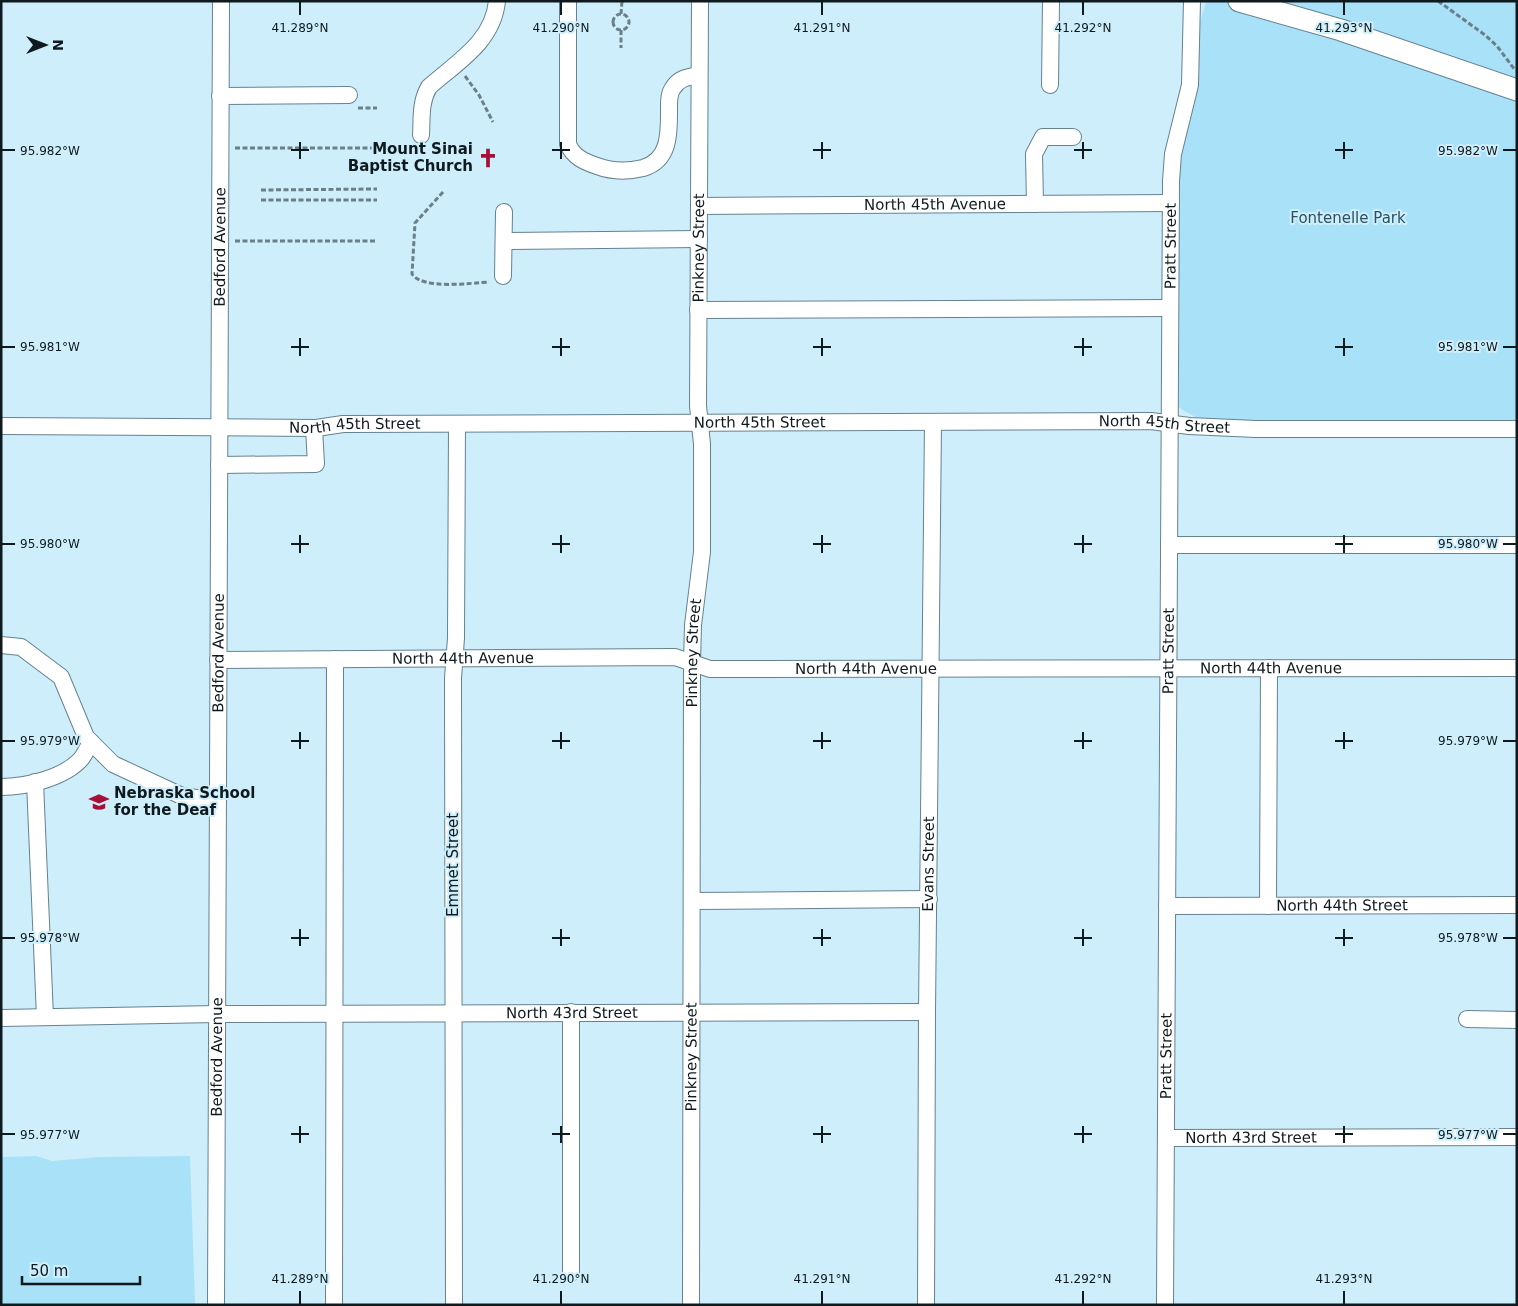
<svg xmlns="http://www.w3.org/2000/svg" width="1518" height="1306" viewBox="0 0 1518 1306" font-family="'DejaVu Sans',sans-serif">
<rect width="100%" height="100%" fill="#ceeefb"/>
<path fill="#a8e1f8" d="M1206 1H1517V425L1384 424 1385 420H1329L1318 422 1299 420H1217L1196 418C1191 413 1183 412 1178 406V182L1180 161 1189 124 1187 119 1196 56 1199 51V27Z
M36 1156 52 1161 100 1157 190 1156 195 1305H1V1157Z"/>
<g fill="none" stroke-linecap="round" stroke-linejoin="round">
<defs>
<g id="minor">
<path d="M568 1V144C573 157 585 162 597 166 613 172 627 172 643 168 671 160 669 131 669 107 669 101 669 93 673 88 679 78 688 77 699 75"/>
<path d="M1050 85 1051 1"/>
<path d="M220 96 349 95"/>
<path d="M421 135C422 119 420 102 429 87 457 62 493 42 497 1"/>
<path d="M1035 204 1034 154 1043 137H1073"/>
<path id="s1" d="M699 206 1171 203"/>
<path d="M505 241 699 239"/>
<path d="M503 276 504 212"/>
<path d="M698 310 1170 308"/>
<path id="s2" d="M1 426 316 428 343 424 1151 421 1189 426 1256 429H1517"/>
<path d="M219 465 316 464 314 428"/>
<path d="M1169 545H1517"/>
<path d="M1 645 21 647 61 677 86 737 113 764 182 796 218 801"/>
<path id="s3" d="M218 660 675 657 710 669 1517 668"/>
<path d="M35 782 45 1017"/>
<path d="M1 787C26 787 64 778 81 759 85 754 88 747 91 742"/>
<path d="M692 901 929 899"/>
<path id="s4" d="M1167 906 1517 905"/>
<path d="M1268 906 1269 668"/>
<path id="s5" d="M1 1018 217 1014 927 1012"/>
<path d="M1467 1019 1517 1020"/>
<path id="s6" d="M1166 1138 1517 1137"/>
<path d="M571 1273V1012"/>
<path id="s7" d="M216 1305 221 1"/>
<path d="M334 1305 335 659"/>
<path d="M454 1305 453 678 456 638 457 424"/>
<path id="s8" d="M691 1305 692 663 693 625 702 552V444L698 406 700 1"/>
<path id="s9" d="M926 1305 927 1012 933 422"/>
<path id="s10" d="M1165 1305 1171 181 1173 154 1190 85 1192 1"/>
</g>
<path id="major" d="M1239 1 1341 30 1517 90"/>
</defs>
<use href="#minor" stroke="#65828e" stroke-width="18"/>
<use href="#major" stroke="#65828e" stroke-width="23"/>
<path stroke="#6a7f88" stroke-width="3" stroke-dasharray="5 2.5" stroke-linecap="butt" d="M1438 1 1485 35 1497 46 1515 70
M621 14 622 1
M613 22a8 8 0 1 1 16 0a8 8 0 1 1-16 0Z
M621 30V48
M465 76 479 95 493 122
M358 108H377
M235 148H377
M261 190 377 189
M443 192 415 223 412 274C423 290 471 283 489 282
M261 200H377
M235 241H377"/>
<use href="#minor" stroke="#fff" stroke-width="16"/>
<use href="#major" stroke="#fff" stroke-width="21"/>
</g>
<path fill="none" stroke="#0e1a1e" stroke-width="2" d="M300 2V15M561 2V15M822 2V15M1083 2V15M1344 2V15M300 142V159M561 142V159M822 142V159M1083 142V159M1344 142V159M2 150H15M291 150H309M552 150H570M813 150H831M1074 150H1092M1335 150H1353M1503 150H1516M300 338V356M561 338V356M822 338V356M1083 338V356M1344 338V356M2 347H15M291 347H309M552 347H570M813 347H831M1074 347H1092M1335 347H1353M1503 347H1516M300 535V553M561 535V553M822 535V553M1083 535V553M1344 535V553M2 544H15M291 544H309M552 544H570M813 544H831M1074 544H1092M1335 544H1353M1503 544H1516M300 732V749M561 732V749M822 732V749M1083 732V749M1344 732V749M2 741H15M291 741H309M552 741H570M813 741H831M1074 741H1092M1335 741H1353M1503 741H1516M300 929V946M561 929V946M822 929V946M1083 929V946M1344 929V946M2 938H15M291 938H309M552 938H570M813 938H831M1074 938H1092M1335 938H1353M1503 938H1516M300 1126V1143M561 1126V1143M822 1126V1143M1083 1126V1143M1344 1126V1143M2 1134H15M291 1134H309M552 1134H570M813 1134H831M1074 1134H1092M1335 1134H1353M1503 1134H1516M300 1291V1304M561 1291V1304M822 1291V1304M1083 1291V1304M1344 1291V1304"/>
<defs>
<symbol id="church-bare" viewBox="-9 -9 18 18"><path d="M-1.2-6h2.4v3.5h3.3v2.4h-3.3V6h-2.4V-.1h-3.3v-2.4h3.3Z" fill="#a70e38" stroke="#ceeefb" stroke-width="2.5" paint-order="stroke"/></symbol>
<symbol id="school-bare" viewBox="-9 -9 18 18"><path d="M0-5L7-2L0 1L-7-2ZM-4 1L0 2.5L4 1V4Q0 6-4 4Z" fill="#a70e38" stroke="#ceeefb" stroke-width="2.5" paint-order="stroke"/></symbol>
</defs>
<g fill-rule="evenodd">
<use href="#church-bare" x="474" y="144" width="28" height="28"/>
<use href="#school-bare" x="85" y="788" width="28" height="28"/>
</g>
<g text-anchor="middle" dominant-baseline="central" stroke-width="4" stroke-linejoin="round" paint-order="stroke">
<g font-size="15" font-weight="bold" fill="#0e1a1e" stroke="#ceeefb" text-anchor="end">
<text x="473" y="149">Mount Sinai<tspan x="473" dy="17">Baptist Church</tspan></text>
<text x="114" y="793" text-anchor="start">Nebraska School<tspan x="114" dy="17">for the Deaf</tspan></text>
</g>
<g font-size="15" fill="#0e1a1e" stroke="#ceeefb">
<text stroke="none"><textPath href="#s1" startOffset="236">North 45th Avenue</textPath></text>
<text stroke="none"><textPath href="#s10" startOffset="1059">Pratt Street</textPath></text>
<text stroke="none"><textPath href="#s7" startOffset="1058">Bedford Avenue</textPath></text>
<text stroke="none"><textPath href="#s8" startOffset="1058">Pinkney Street</textPath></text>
<text stroke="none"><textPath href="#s2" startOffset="759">North 45th Street</textPath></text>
<text stroke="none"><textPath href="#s2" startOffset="1164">North 45th Street</textPath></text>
<text stroke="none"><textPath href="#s2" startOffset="354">North 45th Street</textPath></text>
<text stroke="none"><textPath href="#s10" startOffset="654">Pratt Street</textPath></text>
<text stroke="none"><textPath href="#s7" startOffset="652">Bedford Avenue</textPath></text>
<text stroke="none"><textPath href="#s8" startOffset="652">Pinkney Street</textPath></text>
<text stroke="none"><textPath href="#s3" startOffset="245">North 44th Avenue</textPath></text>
<text stroke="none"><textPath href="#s3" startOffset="1055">North 44th Avenue</textPath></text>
<text stroke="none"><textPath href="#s3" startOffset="650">North 44th Avenue</textPath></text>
<text stroke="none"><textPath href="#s9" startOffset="441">Evans Street</textPath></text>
<text transform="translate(453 865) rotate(-90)">Emmet Street</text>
<text stroke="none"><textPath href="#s4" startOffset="175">North 44th Street</textPath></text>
<text stroke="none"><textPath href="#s5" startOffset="571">North 43rd Street</textPath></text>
<text stroke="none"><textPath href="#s10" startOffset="249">Pratt Street</textPath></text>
<text stroke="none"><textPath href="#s7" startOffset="248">Bedford Avenue</textPath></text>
<text stroke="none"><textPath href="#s8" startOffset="248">Pinkney Street</textPath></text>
<text stroke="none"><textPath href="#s6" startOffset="85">North 43rd Street</textPath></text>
</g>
<g font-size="15" fill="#285262" stroke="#ceeefb">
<text x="1348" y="218">Fontenelle Park</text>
</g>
</g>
<g font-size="12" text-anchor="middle" fill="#0e1a1e" stroke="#ceeefb" stroke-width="4" stroke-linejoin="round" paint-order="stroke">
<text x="300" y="32">41.289°N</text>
<text x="561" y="32">41.290°N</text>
<text x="822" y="32">41.291°N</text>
<text x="1083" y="32">41.292°N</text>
<text x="1344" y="32">41.293°N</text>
<text x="1468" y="155">95.982°W</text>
<text x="50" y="155">95.982°W</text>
<text x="1468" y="351">95.981°W</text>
<text x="50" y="351">95.981°W</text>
<text x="1468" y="548">95.980°W</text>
<text x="50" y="548">95.980°W</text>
<text x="1468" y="745">95.979°W</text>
<text x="50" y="745">95.979°W</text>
<text x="1468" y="942">95.978°W</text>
<text x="50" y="942">95.978°W</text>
<text x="1468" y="1139">95.977°W</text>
<text x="50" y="1139">95.977°W</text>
<text x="300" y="1283">41.289°N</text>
<text x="561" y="1283">41.290°N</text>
<text x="822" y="1283">41.291°N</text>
<text x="1083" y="1283">41.292°N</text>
<text x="1344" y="1283">41.293°N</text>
</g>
<rect width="1518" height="1306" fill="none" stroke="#0e1a1e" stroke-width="5"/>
<g transform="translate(45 45) rotate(90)" stroke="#ceeefb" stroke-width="4" paint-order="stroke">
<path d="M0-4L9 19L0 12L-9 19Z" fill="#0e1a1e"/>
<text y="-8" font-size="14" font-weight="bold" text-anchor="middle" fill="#0e1a1e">N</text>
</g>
<path d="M22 1276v8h118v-8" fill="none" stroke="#0e1a1e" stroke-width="2.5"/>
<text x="30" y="1276" font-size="15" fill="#0e1a1e" stroke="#ceeefb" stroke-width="4" paint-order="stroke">50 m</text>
</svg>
